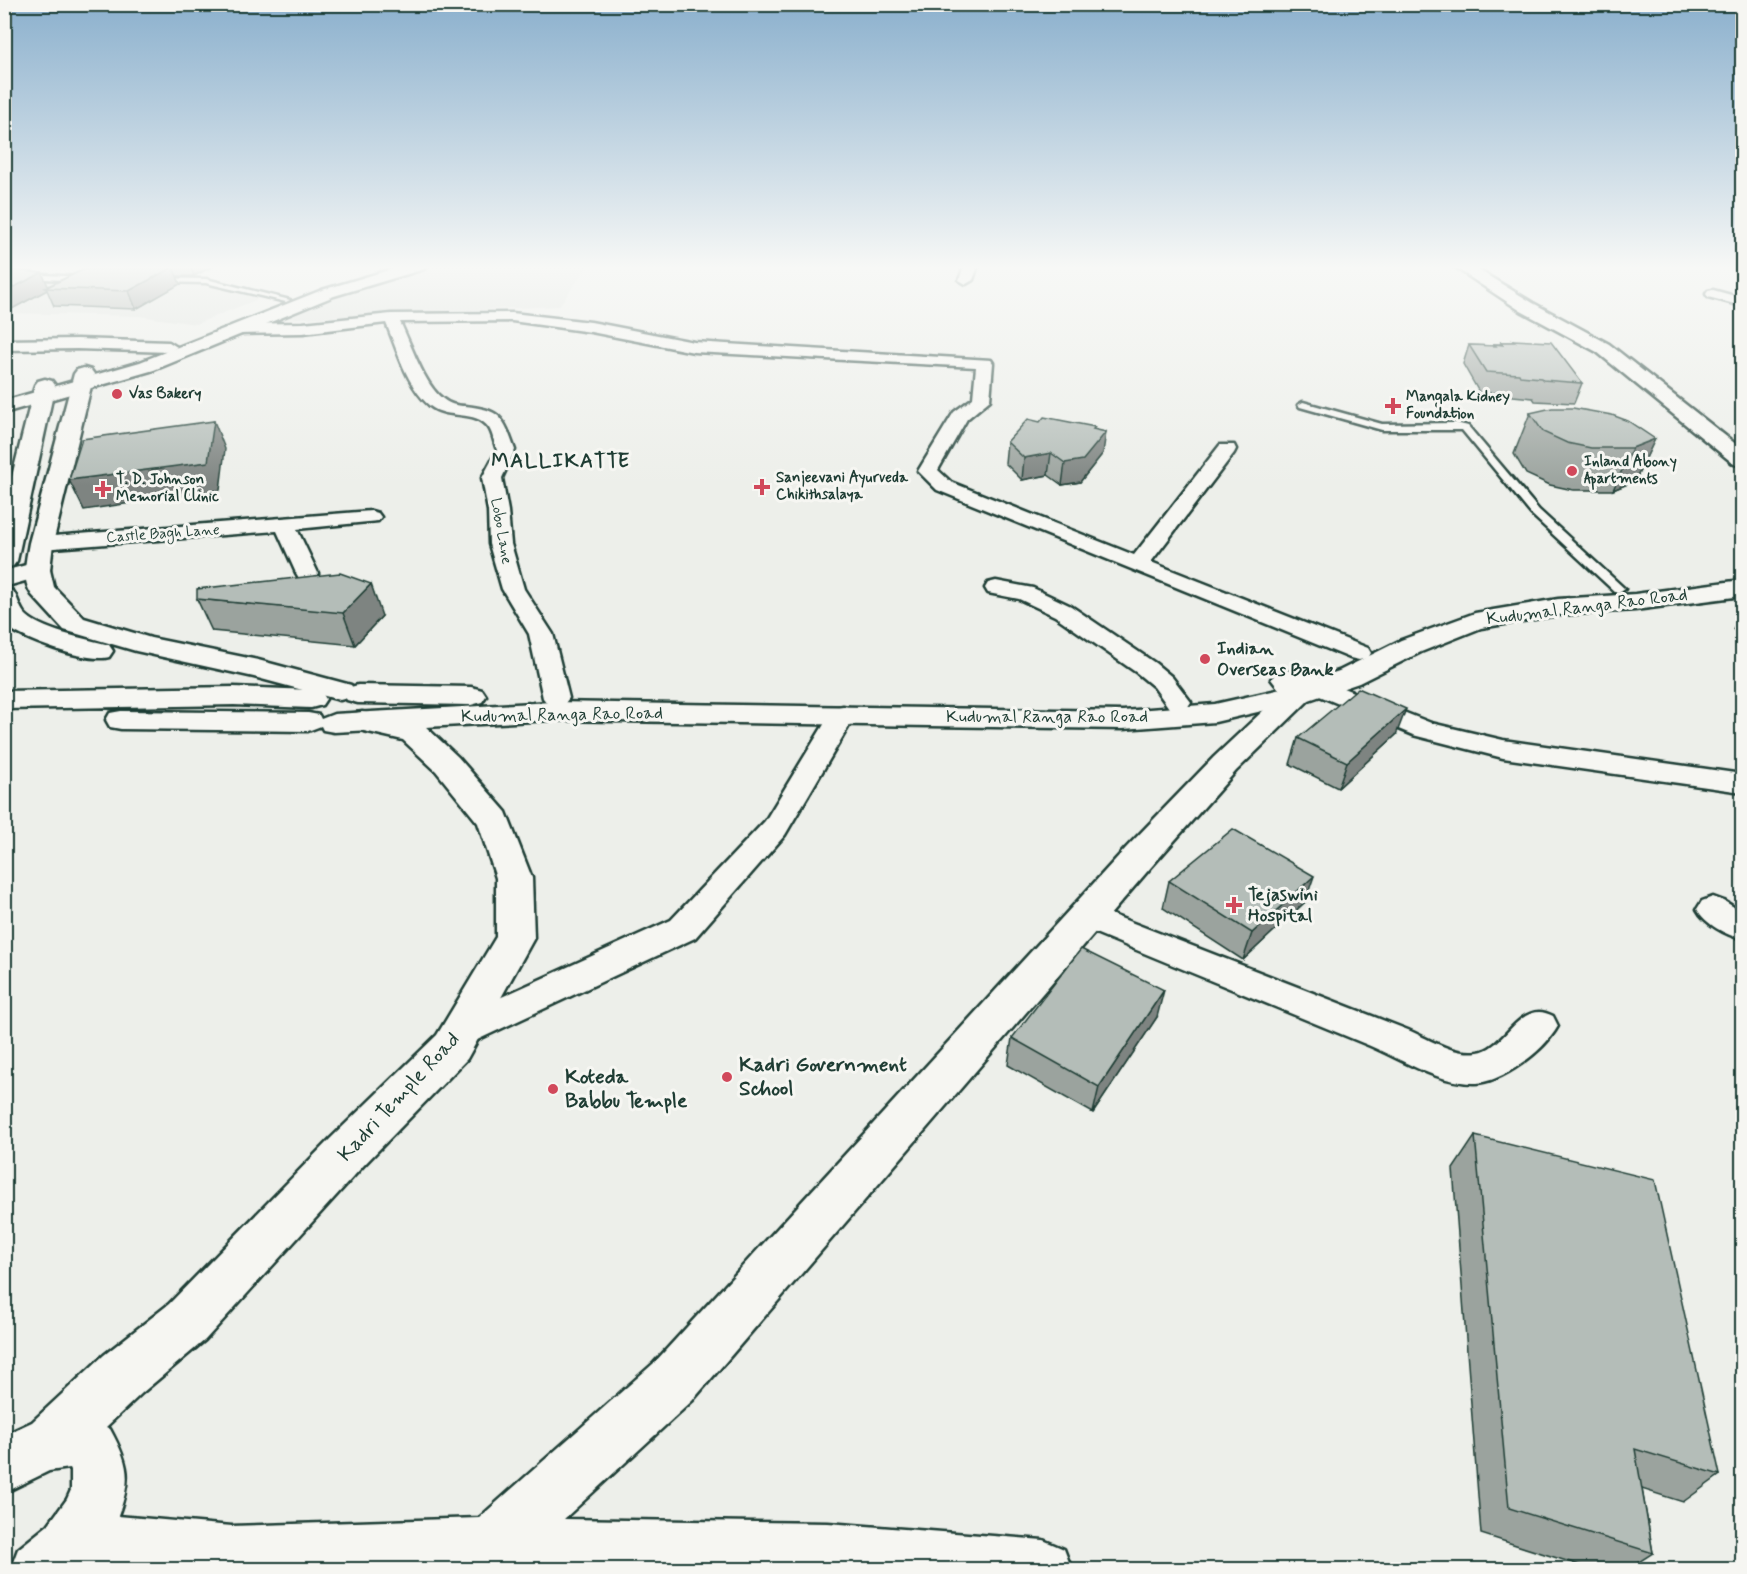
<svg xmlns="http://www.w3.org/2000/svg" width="1747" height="1574" viewBox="0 0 1747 1574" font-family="Mynerve,sans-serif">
<rect width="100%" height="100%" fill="#edefea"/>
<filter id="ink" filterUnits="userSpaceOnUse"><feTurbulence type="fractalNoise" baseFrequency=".0167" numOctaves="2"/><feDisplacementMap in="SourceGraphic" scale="12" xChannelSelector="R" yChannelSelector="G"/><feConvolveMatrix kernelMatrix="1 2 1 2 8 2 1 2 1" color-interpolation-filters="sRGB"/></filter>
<g filter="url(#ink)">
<path fill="#dce0db" d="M429 266H588L559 306 284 319 353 288Z
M4 272 79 276 210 277 273 293 196 324 139 316 5 313Z"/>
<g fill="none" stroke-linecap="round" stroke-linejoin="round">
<defs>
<path id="service" d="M4 273 85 277 89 279 85 281 4 277Z
M154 278 206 279 290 300 286 302 206 283 157 282Z
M1303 402 1382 424 1456 423 1468 426 1539 510 1625 589 1619 593 1615 592 1531 514 1462 430H1382L1300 407 1298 405Z"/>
<path id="minor" d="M964 266H978L973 280 966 284 959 280Z
M1713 290 1742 298V306L1708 297 1706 294 1708 291Z
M512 313 591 322 694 342 991 360 993 363 990 400 967 419 938 470 951 482 1134 555 1220 445H1234L1236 449 1234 453 1151 562 1368 648 1371 653 1368 658 1359 660 1350 658 937 490 918 471 954 412 973 398 976 367 694 352 591 332 512 321 400 322C411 344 424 385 443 399 449 404 457 406 465 406 501 410 503 416 515 450L502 478 508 511 511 544 524 589 553 634 569 698 565 703 556 706 547 703 543 698 529 634 502 589 489 544 488 511 482 478 497 450C494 443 493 434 489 428 476 409 447 420 430 406 407 387 397 349 386 323L303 333 237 334 229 329 237 324 303 323 391 314Z
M77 339 169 342 177 347 169 352 77 349 4 350V340Z
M371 511 378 513 381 517 378 521 297 529 318 573 315 578 307 580 299 578 296 573 277 531 41 549 33 548 30 543 33 538 41 537Z
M996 581 1033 588 1071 606 1155 663 1172 677 1191 702 1187 708 1178 710 1169 708 1154 687 1137 673 1055 616 1019 599 988 593 985 588 988 583Z
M1300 666 1309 669 1328 682 1431 723 1503 740 1742 774V792L1503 758 1413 735 1310 692 1291 679 1287 674 1291 669Z
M843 706 852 708 856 714 785 835 695 938 475 1041 462 1046 449 1041 444 1031 449 1021 671 920 765 821 834 708Z
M1713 897 1724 901 1742 912V939C1726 935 1705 924 1697 909L1702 901Z
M1087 905 1408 1030C1429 1039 1454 1056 1478 1052 1502 1049 1514 1013 1539 1012 1543 1012 1549 1014 1553 1016L1558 1026C1545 1050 1502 1083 1474 1083 1435 1083 1399 1057 1363 1043 1268 1004 1172 965 1076 925L1071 917 1076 909Z"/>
<path id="tertiary" d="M1453 266H1472L1533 303 1609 344 1742 449V465L1734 464 1597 352 1521 311Z
M84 368 91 370 94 374 53 543 50 570 54 587 84 618 151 638 258 660 351 685 355 691 351 697 340 700 254 677 136 651 64 630 32 595C21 579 26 560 29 543L74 374 77 370Z
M45 379 52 381 55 385 17 561 13 566 4 568V508L35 385 38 381Z
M4 589 13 591C18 598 19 607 24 613 38 630 87 639 109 645L113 651 109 657C87 663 21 640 4 624Z
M1286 670C1299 674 1305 683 1313 694L1309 700 1236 771 1152 866 692 1401 564 1519 828 1523 1043 1540 1064 1549 1072 1570H10L18 1549 48 1525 67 1499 71 1490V1470L70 1468 49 1471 4 1493V1435L32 1422 104 1355 169 1304 331 1138 437 1035 496 937V878L478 823 436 771 403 740 351 728 347 721 351 714 362 712 425 726 458 757 506 812 532 878 534 938 467 1059 363 1166 205 1340 142 1393 106 1427 110 1429C129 1464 132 1478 118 1516L232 1526 479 1518 654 1363 1126 848 1214 757 1282 693 1271 679 1276 673Z"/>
<path id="secondary" d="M37 562 46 565 50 570 46 575 4 587V571Z
M1742 580V596L1635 610 1558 615 1481 628 1421 652 1359 683 1309 700 1215 722 1123 729 552 720 334 732 323 730 321 726 308 731 121 729 110 727 106 720 110 713 121 711 308 713 319 715 321 719 334 714 552 702 1123 711 1215 704 1290 687 1339 671 1401 640 1475 613 1558 599 1635 594Z
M358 685 471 687 482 690 486 696 482 702 471 705 358 703 347 700 343 694 347 688Z
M234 687 311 690 322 693 326 699 322 705 311 708 234 705 4 709V691Z"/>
<path id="primary" d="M402 266H427L424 269 334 296 154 370 4 413V401L140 362 322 290Z"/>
</defs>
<use href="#service" stroke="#1f3d34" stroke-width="5"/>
<use href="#minor" stroke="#1f3d34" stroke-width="5"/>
<use href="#tertiary" stroke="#1f3d34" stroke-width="5"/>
<use href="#secondary" stroke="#1f3d34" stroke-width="5"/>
<use href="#primary" stroke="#1f3d34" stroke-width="5"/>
<use href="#service" fill="#f6f6f2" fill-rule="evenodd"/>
<use href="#minor" fill="#f6f6f2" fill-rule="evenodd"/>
<use href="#tertiary" fill="#f6f6f2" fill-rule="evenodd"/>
<use href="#secondary" fill="#f6f6f2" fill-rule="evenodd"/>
<use href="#primary" fill="#f6f6f2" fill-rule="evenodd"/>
</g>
<path fill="#9ba39e" stroke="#1f3d34" stroke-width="1.5" d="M91 266H213L194 276H177L180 284 136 309 54 306 47 290 10 310H4V269L42 273 48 286Z
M1513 340 1582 383 1574 403 1535 401 1533 398 1513 396 1511 394 1479 392 1463 364 1469 345 1493 346 1494 344H1500L1501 342H1512Z
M1530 413 1655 439 1635 481 1613 490H1573L1550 485 1526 474 1514 454Z
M1095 430 1103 453 1080 482 1062 485 1048 475 1022 480 1005 463 1007 442Z
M197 599 382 616 355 645 212 631Z
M1743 613V641L1733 629Z
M1396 735 1338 788 1290 764 1298 738Z
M1169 881 1305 902 1243 960 1163 908Z
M1157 1017 1093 1113 1008 1065 1012 1038Z
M1475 1136 1720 1475 1683 1502 1642 1489 1653 1553 1628 1569H1592L1481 1534 1453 1169Z"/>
<path fill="#7e8481" stroke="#1f3d34" stroke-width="1.5" d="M190 266H213L194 276Z
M173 267 180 284 136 309 129 291Z
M42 273 49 288H45L47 290 10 310 4 298V292Z
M214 421 225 449 220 490 84 510 69 480Z
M1106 432 1103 453 1080 482 1062 485 1065 463Z
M1655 439 1635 481 1613 490 1632 448Z
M1051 453 1048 475 1022 480 1024 458Z
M371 584 382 616 355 645 343 613Z
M1406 709 1396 735 1338 788 1347 762Z
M1314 876 1305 902 1243 960 1252 933Z
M1164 990 1157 1017 1093 1113 1099 1087Z"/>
<path fill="#b4bdb8" stroke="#1f3d34" stroke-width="1.5" d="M91 266H132L173 267 129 291 45 288Z
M4 269 42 273 4 292Z
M1513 340 1551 342 1582 383 1543 380 1541 378 1520 376 1519 374 1486 372 1469 345 1496 346 1494 344 1503 345 1501 342H1515Z
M1552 408H1573L1612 415 1628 421 1655 439 1632 448H1591L1567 443 1543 432 1530 413Z
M1044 417 1095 427 1093 429 1106 432 1083 460 1065 463 1051 453 1024 458 1007 442 1028 419 1040 422Z
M214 421 208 462 69 480 82 439Z
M340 573 371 584 343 613 197 599V589Z
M1358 688 1406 709 1347 762 1298 738Z
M1233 829 1314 876 1252 933 1169 881Z
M1081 949 1164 990 1099 1087 1012 1038Z
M1475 1136 1655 1180 1720 1475 1635 1449 1653 1553 1509 1508Z"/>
</g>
<linearGradient id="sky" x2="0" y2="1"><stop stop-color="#8bb0cd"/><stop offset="0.55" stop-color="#f7f8f6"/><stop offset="1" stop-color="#f7f8f6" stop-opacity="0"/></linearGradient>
<rect width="1747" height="486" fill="url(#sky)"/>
<g fill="#d1495b" stroke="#f6f6f2" stroke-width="2">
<circle cx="117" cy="394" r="6"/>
<path d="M1390 397h6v6h6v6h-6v6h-6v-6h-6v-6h6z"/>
<circle cx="1572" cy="471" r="6"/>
<path d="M759 478h6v6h6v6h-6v6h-6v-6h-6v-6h6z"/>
<path d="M100 480h6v6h6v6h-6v6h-6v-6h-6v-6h6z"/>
<circle cx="1205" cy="659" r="6"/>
<path d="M1231 896h6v6h6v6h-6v6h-6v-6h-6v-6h6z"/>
<circle cx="727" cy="1077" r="6"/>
<circle cx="553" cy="1089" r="6"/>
</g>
<g text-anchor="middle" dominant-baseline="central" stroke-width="6" stroke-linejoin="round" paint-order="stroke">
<g font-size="15" font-weight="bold" fill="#1f3d34" stroke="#f6f6f2" text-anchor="start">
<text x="129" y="394">Vas Bakery</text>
<text x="1406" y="397">Mangala Kidney<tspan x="1406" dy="17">Foundation</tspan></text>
<text x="1584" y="462">Inland Abony<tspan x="1584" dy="17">Apartments</tspan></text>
<text x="776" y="478">Sanjeevani Ayurveda<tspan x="776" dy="17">Chikithsalaya</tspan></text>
<text x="116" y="480">T. D. Johnson<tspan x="116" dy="17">Memorial Clinic</tspan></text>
</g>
<g font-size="15" fill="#1f3d34" stroke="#f6f6f2">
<text transform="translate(501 531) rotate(80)">Lobo Lane</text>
<text transform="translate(163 534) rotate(-4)">Castle Bagh Lane</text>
</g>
<g font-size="18" fill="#1f3d34" stroke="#f6f6f2">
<text transform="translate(1587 607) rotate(-7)">Kudumal Ranga Rao Road</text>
<text transform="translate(562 715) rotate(-1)">Kudumal Ranga Rao Road</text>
<text x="1047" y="717">Kudumal Ranga Rao Road</text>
</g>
<g font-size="18" font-weight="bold" fill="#1f3d34" stroke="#f6f6f2" text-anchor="start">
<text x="1217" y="649">Indian<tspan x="1217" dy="21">Overseas Bank</tspan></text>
<text x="1248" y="895">Tejaswini<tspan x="1248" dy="21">Hospital</tspan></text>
</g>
<g font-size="20" font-weight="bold" letter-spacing="1.5" fill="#1f3d34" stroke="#f6f6f2">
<text x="561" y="461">MALLIKATTE</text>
</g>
<g font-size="21" font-weight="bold" fill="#1f3d34" stroke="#f6f6f2" text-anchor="start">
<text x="739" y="1065">Kadri Government<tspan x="739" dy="24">School</tspan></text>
<text x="565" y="1077">Koteda<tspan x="565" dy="24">Babbu Temple</tspan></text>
</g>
<g font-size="21" fill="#1f3d34" stroke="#f6f6f2">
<text transform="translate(399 1097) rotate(-47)">Kadri Temple Road</text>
</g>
</g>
<rect width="1747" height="1574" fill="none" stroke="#f6f6f2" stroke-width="24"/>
<rect x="12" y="12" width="1723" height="1550" fill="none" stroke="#1f3d34" stroke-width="2" filter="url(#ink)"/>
</svg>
